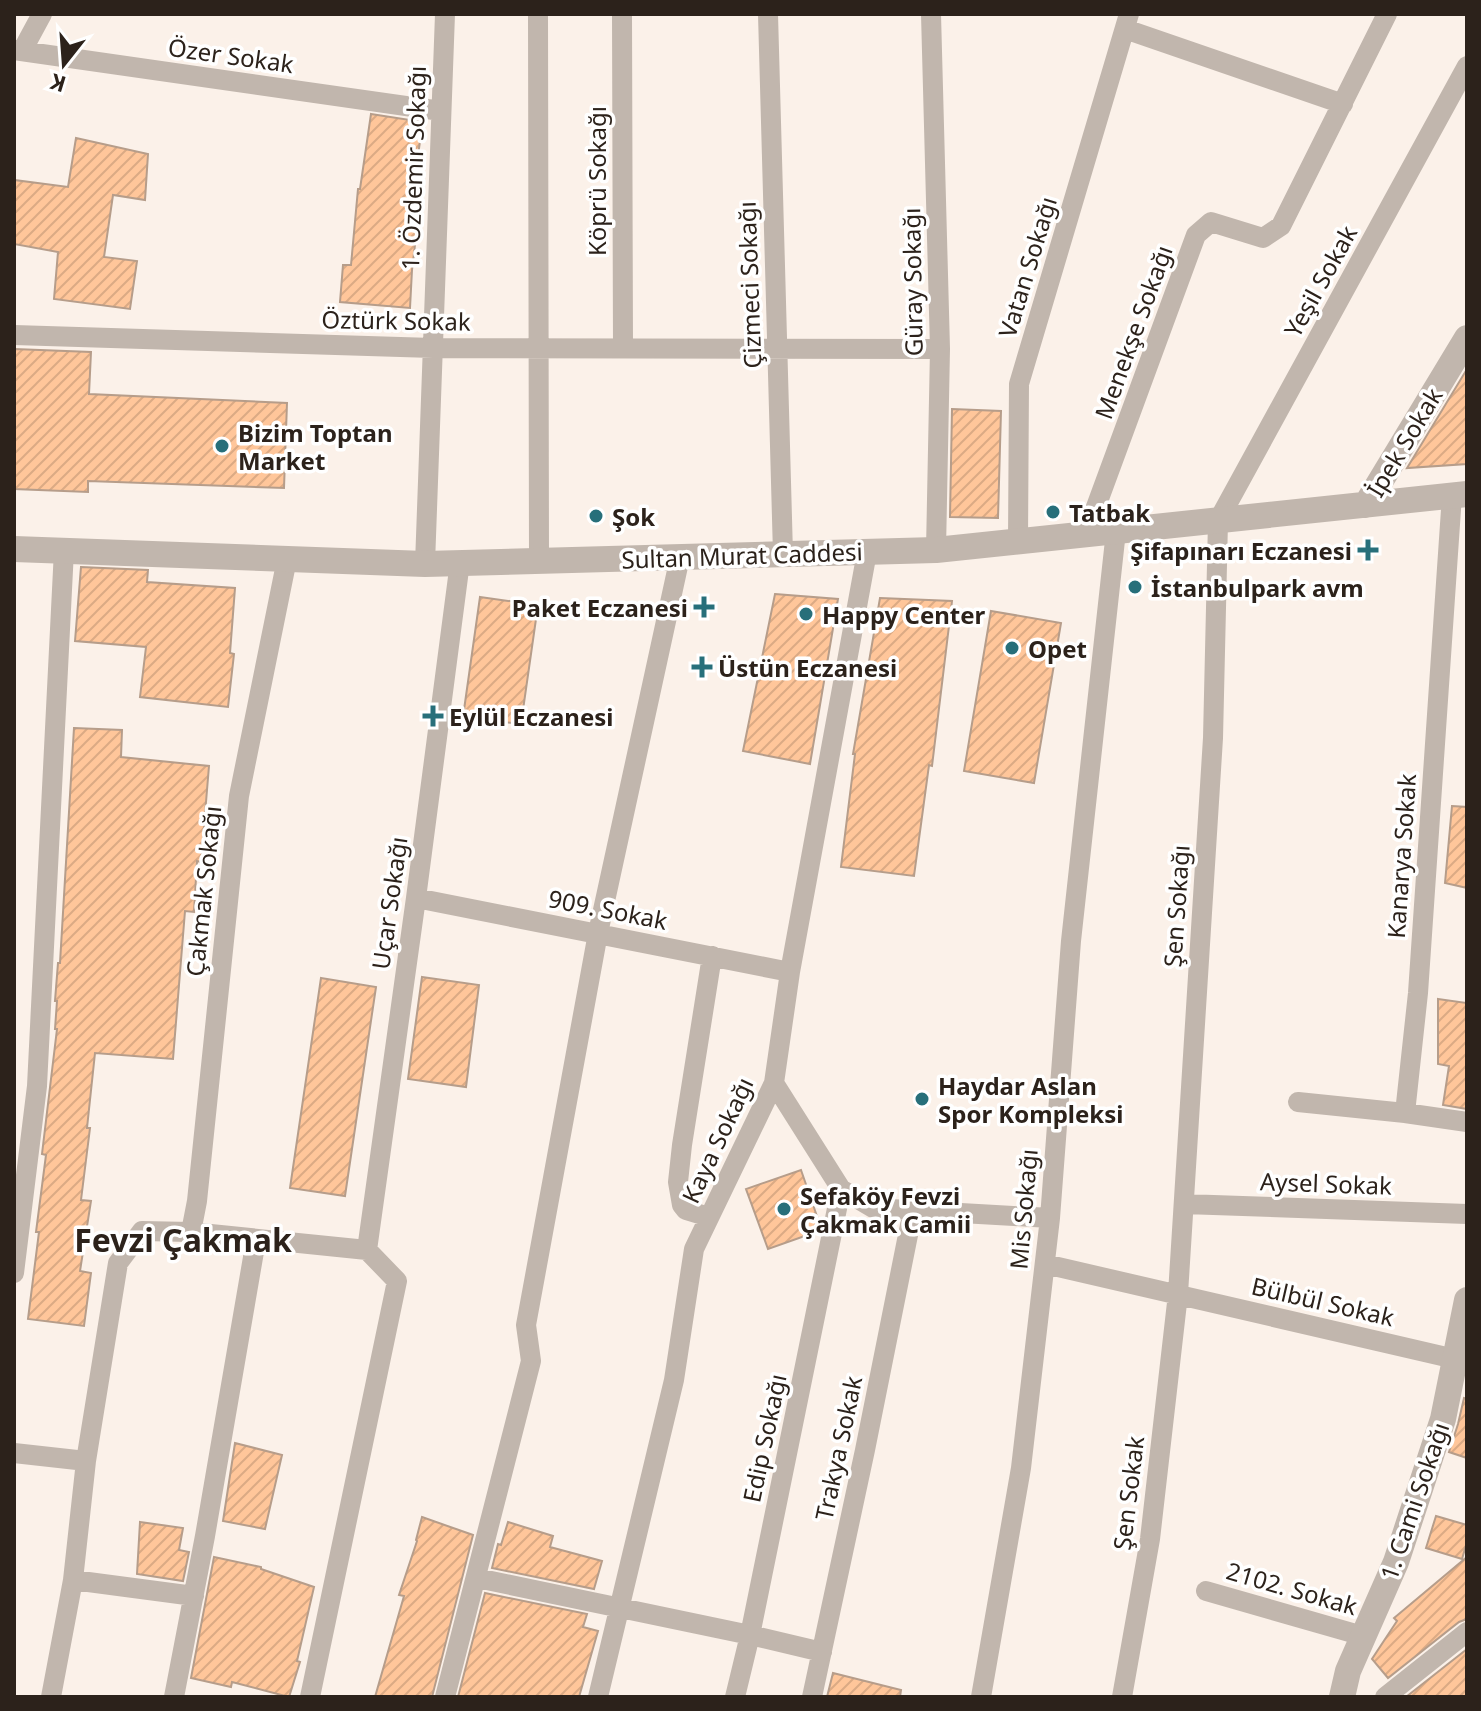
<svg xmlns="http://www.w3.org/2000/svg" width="1481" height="1711" viewBox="0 0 1481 1711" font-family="'Noto Sans',sans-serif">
<defs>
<pattern id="building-hatch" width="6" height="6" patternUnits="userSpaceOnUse" patternTransform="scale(2)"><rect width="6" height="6" fill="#ffc69a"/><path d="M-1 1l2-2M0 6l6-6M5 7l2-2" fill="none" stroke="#dbaa84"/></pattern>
</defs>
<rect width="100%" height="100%" fill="#fbf1e9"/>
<path fill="url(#building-hatch)" stroke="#b69d8a" stroke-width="2" d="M371 114 423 122 412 194 421 195 412 270 410 308 340 302 343 265H351L358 189H360Z
M76 138 148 154 145 200 113 195 104 257 137 261 130 309 54 299 58 252 14 244V180L68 187Z
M14 349 91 352 89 394 287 403 284 488 88 481V492L14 489Z
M1467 369V464L1407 468Z
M952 409 1001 411 998 518 950 517Z
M81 567 148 570 147 582 235 588 230 653 234 654 228 707 140 697 146 647 75 641Z
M775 594 838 599 810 764 743 751Z
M480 597 538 605 521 724 463 717Z
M880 598 952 601 932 766 929 765 914 876 841 867 855 754H853Z
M991 611 1061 623 1034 783 964 771Z
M74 728 122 730 121 757 209 766 201 862 197 861 194 912 185 911 173 1059 95 1053 87 1128H90L81 1200 91 1201 80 1271 91 1273 84 1326 28 1319 39 1232H36L46 1155 42 1154 57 1029H55L57 1001H55L58 963H60Z
M1452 806 1467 807V888L1445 883Z
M422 977 479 985 466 1087 408 1079Z
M321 978 376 987 345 1196 290 1188Z
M1438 999 1467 1003V1109L1443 1105 1449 1066 1438 1064Z
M801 1170 820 1225 819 1231 768 1249 746 1189Z
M1464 1398 1467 1399V1458L1449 1452 1458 1424Z
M235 1443 282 1455 265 1529 223 1521Z
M1436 1516 1467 1525V1542L1462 1559 1426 1548Z
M422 1517 473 1535 432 1697H375L404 1596 399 1595 417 1541 416 1540Z
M140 1522 183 1528 179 1550 189 1552 183 1581 137 1574Z
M508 1522 553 1536 550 1547 602 1561 594 1589 492 1568 498 1544 501 1545Z
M214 1557 261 1567V1569L314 1587 297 1661 300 1662 289 1697 232 1682 231 1687 191 1678Z
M1467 1557V1619L1459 1622 1388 1678 1372 1659 1397 1621 1394 1618Z
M485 1593 587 1614 583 1627 598 1631 579 1697H458Z
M1467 1649V1697H1406Z
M833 1673 901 1690 900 1697H827Z"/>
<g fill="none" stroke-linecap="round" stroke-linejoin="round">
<path stroke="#c1b6ad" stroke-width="20" d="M538 14 539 561
M622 14 623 348
M768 14 783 554
M931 14 940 349 936 550
M1125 29 1343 104
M14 50 441 111
M22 51 42 14
M14 335 433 348 940 349
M1086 534 1196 235 1211 222 1263 238 1281 226 1387 14
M1018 541 1019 384 1129 14
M425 564 445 14
M416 898 790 972
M774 1083 841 1189 873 1208 1050 1218
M1298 1102 1405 1113 1418 993 1452 495
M1405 1113 1467 1122
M1184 1204 1467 1214
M709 1217 686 1210 682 1205 678 1182 682 1145 712 956
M191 1232 197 1201 239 796 287 559
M367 1250 416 898 460 562
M1045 1264 1455 1359
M14 1273 37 1086 64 550
M14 1453 86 1461
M477 1578 750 1635 822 1652
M73 1580 194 1596
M1206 1591 1363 1636
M51 1697 73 1580 86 1461 118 1263 142 1231 191 1232 367 1250 397 1281 310 1697
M174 1697 205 1536 256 1240
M445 1697 531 1361 526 1325 598 933 680 557
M598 1697 674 1380 694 1249 774 1083 790 972 867 552
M735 1697 750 1635 841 1189
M812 1697 865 1450 913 1210
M981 1697 1021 1468 1050 1218 1071 941 1116 531
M1122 1697 1150 1539 1178 1294 1213 738 1218 521 1467 66
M1385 1697 1467 1632"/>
<path stroke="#c1b6ad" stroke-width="26" d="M1366 505 1467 338
M14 549 425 564 936 550 1467 494
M1342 1697 1348 1671 1396 1562 1443 1419 1467 1300"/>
</g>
<g fill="#276f7a" stroke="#fff" stroke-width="3">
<circle cx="222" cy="446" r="8"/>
<circle cx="1053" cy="512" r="8"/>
<circle cx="596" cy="516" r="8"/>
<path d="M1364 538h8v8h8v8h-8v8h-8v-8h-8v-8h8z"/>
<circle cx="1135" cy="587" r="8"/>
<path d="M700 595h8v8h8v8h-8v8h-8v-8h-8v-8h8z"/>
<circle cx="806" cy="614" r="8"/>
<circle cx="1012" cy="648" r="8"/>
<path d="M698 655h8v8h8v8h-8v8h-8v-8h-8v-8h8z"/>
<path d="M429 704h8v8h8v8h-8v8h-8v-8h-8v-8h8z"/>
<circle cx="922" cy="1099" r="8"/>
<circle cx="784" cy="1209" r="8"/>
</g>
<g text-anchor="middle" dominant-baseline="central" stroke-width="7" stroke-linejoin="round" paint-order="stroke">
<g font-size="24" fill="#2c221b" stroke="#fff">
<text transform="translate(231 55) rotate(8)">Özer Sokak</text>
<text transform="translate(413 168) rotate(-88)">1. Özdemir Sokağı</text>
<text transform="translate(596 181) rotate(-90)">Köprü Sokağı</text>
<text transform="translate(1027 267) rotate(-73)">Vatan Sokağı</text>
<text transform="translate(1320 281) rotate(-61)">Yeşil Sokak</text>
<text transform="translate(912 282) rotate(-91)">Güray Sokağı</text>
<text transform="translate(749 285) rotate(-92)">Çizmeci Sokağı</text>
<text transform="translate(396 320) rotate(1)">Öztürk Sokak</text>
<text transform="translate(1133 332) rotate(-70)">Menekşe Sokağı</text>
<text transform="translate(1404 442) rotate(-59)">İpek Sokak</text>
<text transform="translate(742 555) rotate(-2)">Sultan Murat Caddesi</text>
<text transform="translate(1401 856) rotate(-86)">Kanarya Sokak</text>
<text transform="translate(203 891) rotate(-84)">Çakmak Sokağı</text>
<text transform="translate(389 903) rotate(-82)">Uçar Sokağı</text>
<text transform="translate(1176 906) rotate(-86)">Şen Sokağı</text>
<text transform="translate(608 909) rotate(11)">909. Sokak</text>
<text transform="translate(717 1140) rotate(-65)">Kaya Sokağı</text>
<text transform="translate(1326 1183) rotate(2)">Aysel Sokak</text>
<text transform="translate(1023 1209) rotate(-85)">Mis Sokağı</text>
<text transform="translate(1323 1301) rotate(13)">Bülbül Sokak</text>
<text transform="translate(764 1438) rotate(-78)">Edip Sokağı</text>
<text transform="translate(838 1448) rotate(-78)">Trakya Sokak</text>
<text transform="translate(1128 1493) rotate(-83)">Şen Sokak</text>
<text transform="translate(1414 1501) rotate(-71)">1. Cami Sokağı</text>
<text transform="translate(1292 1588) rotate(16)">2102. Sokak</text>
</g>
<g font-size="24" font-weight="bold" fill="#2c221b" stroke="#fff" text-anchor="start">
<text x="238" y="432">Bizim Toptan<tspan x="238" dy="28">Market</tspan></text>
<text x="1069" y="512">Tatbak</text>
<text x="612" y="516">Şok</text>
<text x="1352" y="550" text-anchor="end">Şifapınarı Eczanesi</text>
<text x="1151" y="587">İstanbulpark avm</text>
<text x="688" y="607" text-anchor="end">Paket Eczanesi</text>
<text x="822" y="614">Happy Center</text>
<text x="1028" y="648">Opet</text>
<text x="718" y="667">Üstün Eczanesi</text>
<text x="449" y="716">Eylül Eczanesi</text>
<text x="938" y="1085">Haydar Aslan<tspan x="938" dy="28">Spor Kompleksi</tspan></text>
<text x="800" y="1195">Sefaköy Fevzi<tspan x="800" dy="28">Çakmak Camii</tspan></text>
</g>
<g font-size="32" font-weight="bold" fill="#2c221b" stroke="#fff">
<text x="183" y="1239">Fevzi Çakmak</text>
</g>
</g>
<rect width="1481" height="1711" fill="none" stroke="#2c221b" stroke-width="32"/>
<g transform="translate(64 64) rotate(197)" stroke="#ffffff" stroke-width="6" paint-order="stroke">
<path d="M0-6L14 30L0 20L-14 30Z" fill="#2c221b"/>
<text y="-12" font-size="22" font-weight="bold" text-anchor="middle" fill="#2c221b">K</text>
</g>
</svg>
